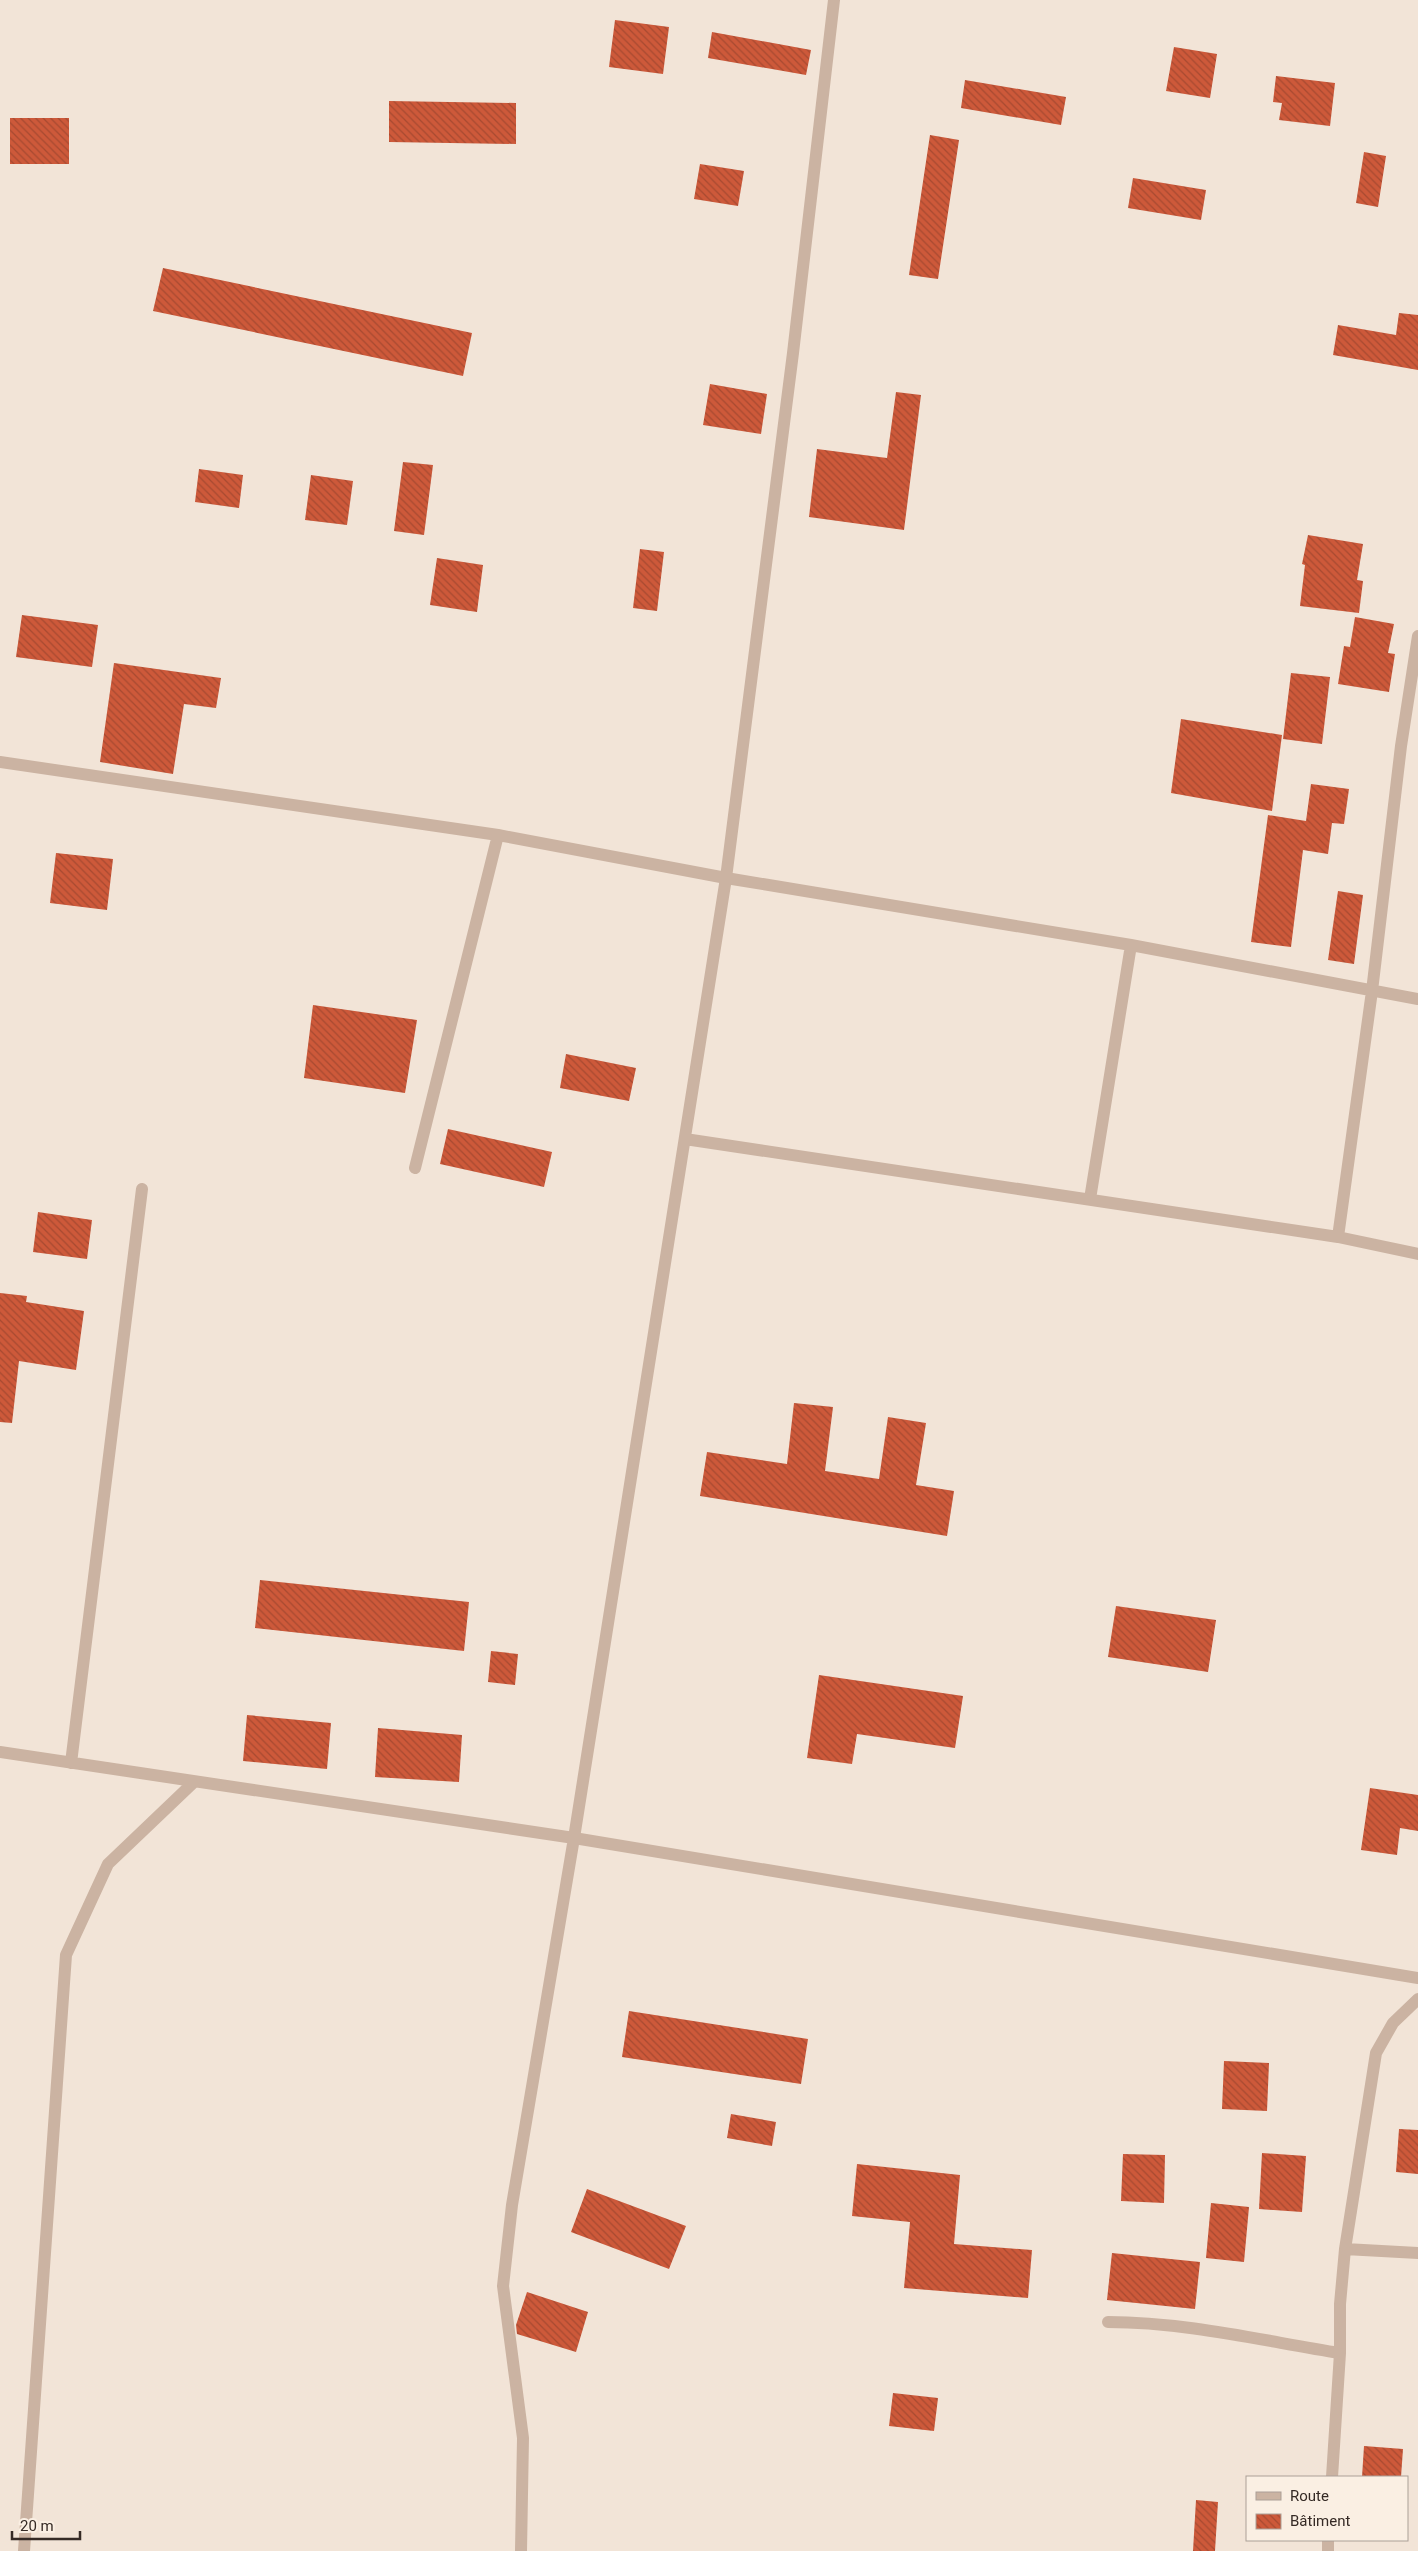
<svg xmlns="http://www.w3.org/2000/svg" width="1418" height="2551" viewBox="0 0 1418 2551" font-family="Roboto,sans-serif">
<defs>
<pattern id="building-back-hatch" width="6" height="6" patternUnits="userSpaceOnUse" patternTransform="scale(1.25)"><rect width="6" height="6" fill="#cd593a"/><path d="M-1 5l2 2M0 0l6 6M5-1l2 2" fill="none" stroke="#a74a31"/></pattern>
</defs>
<rect width="100%" height="100%" fill="#f2e4d7"/>
<path fill="url(#building-back-hatch)" d="M615 20 669 27 663 74 609 67Z
M712 32 811 50 806 75 708 58Z
M1174 47 1217 54 1210 98 1166 91Z
M1276 76 1335 83 1330 126 1279 120 1282 103 1273 102Z
M965 80 1066 97 1061 125 961 108Z
M389 101 516 103V144L389 142Z
M10 118H69V164H10Z
M930 135 959 140 938 279 909 275Z
M1364 152 1386 156 1378 207 1356 203Z
M700 164 744 171 738 206 694 199Z
M1133 178 1206 190 1201 220 1128 208Z
M163 268 472 333 463 376 153 311Z
M1399 313 1418 315V370L1333 355 1338 325 1396 335Z
M710 384 767 394 761 434 703 425Z
M896 392 921 395 904 530 809 517 817 449 887 458Z
M403 462 433 465 424 535 394 531Z
M199 469 243 475 239 508 195 502Z
M311 475 353 481 347 525 305 520Z
M1308 535 1363 544 1357 580 1363 581 1359 613 1300 606 1305 565 1302 564Z
M640 549 664 552 657 611 633 608Z
M437 558 483 565 477 612 430 605Z
M22 615 98 625 92 667 16 657Z
M1355 617 1394 624 1388 653 1395 654 1389 692 1338 684 1344 646 1350 647Z
M114 663 221 678 216 708 184 704 173 774 100 762Z
M1291 673 1330 677 1322 744 1283 739Z
M1181 719 1282 735 1272 811 1171 793Z
M1311 784 1349 789 1344 824 1332 823 1328 854 1303 850 1291 947 1251 942 1268 815 1306 821Z
M56 853 113 859 107 910 50 903Z
M1338 891 1363 895 1354 964 1328 960Z
M313 1005 417 1020 405 1093 304 1078Z
M566 1054 636 1068 629 1101 560 1088Z
M448 1129 552 1152 544 1187 440 1164Z
M38 1212 92 1220 87 1259 33 1252Z
M0 1293 27 1296 26 1302 84 1311 76 1370 19 1361 12 1423 0 1422Z
M794 1403 833 1407 825 1471 879 1479 888 1417 926 1423 916 1485 954 1491 947 1536 700 1496 707 1452 787 1464Z
M260 1580 469 1602 464 1651 255 1628Z
M1116 1606 1216 1620 1208 1672 1108 1657Z
M491 1651 518 1654 515 1685 488 1682Z
M819 1675 963 1696 955 1748 857 1734 852 1764 807 1758Z
M247 1715 331 1723 327 1769 243 1761Z
M378 1728 462 1735 459 1782 375 1777Z
M1370 1788 1418 1795V1831L1400 1828 1397 1855 1361 1850Z
M629 2011 808 2039 801 2084 622 2057Z
M1224 2061 1269 2063 1267 2111 1222 2109Z
M731 2114 776 2122 772 2146 727 2138Z
M1399 2129 1418 2130V2174L1396 2172Z
M1262 2153 1306 2156 1302 2212 1259 2209Z
M1123 2154 1165 2155 1164 2203 1121 2201Z
M857 2164 960 2175 954 2244 1032 2250 1028 2298 904 2288 910 2222 852 2216Z
M587 2189 686 2226 669 2269 571 2232Z
M1211 2203 1249 2207 1244 2262 1206 2258Z
M1112 2253 1200 2262 1195 2309 1107 2300Z
M527 2292 588 2312 576 2352 517 2334 516 2325Z
M893 2393 938 2398 934 2431 889 2426Z
M1364 2446 1403 2449 1401 2477H1362Z
M1196 2500 1218 2502 1215 2551H1193Z"/>
<g fill="none" stroke-linecap="round" stroke-linejoin="round">
<path stroke="#cbb3a2" stroke-width="12" d="M0 762 498 835 726 878 1131 945 1418 999
M685 1139 1338 1237 1418 1254
M415 1168 498 835
M1090 1199 1131 945
M1338 1237 1372 991 1401 746 1418 636
M0 1752 574 1838 1418 1978
M71 1763 142 1189
M1345 2249 1418 2253
M1108 2322C1185 2322 1264 2341 1340 2353V2304L1345 2249 1376 2053 1393 2023 1418 1999
M1332 2477 1340 2353
M24 2551 66 1955 108 1864 194 1782
M521 2551 523 2438 503 2286 512 2205 574 1838 726 878 793 353 834 0
M1328 2551V2540"/>
</g>
<rect x="1246" y="2476" width="162" height="65" fill="#faefe3" stroke="#aba097"/>
<rect x="1256" y="2492" width="25" height="8" fill="#cbb3a2" stroke="#aba097"/>
<text x="1290" y="2501" font-size="15" fill="#352a25">Route</text>
<rect x="1256" y="2514" width="25" height="15" fill="url(#building-back-hatch)" stroke="#aba097"/>
<text x="1290" y="2526" font-size="15" fill="#352a25">Bâtiment</text>
<path d="M12 2531v8h68v-8" fill="none" stroke="#352a25" stroke-width="2.5"/>
<text x="20" y="2531" font-size="15" fill="#352a25" stroke="#faefe3" stroke-width="4" paint-order="stroke">20 m</text>
</svg>
